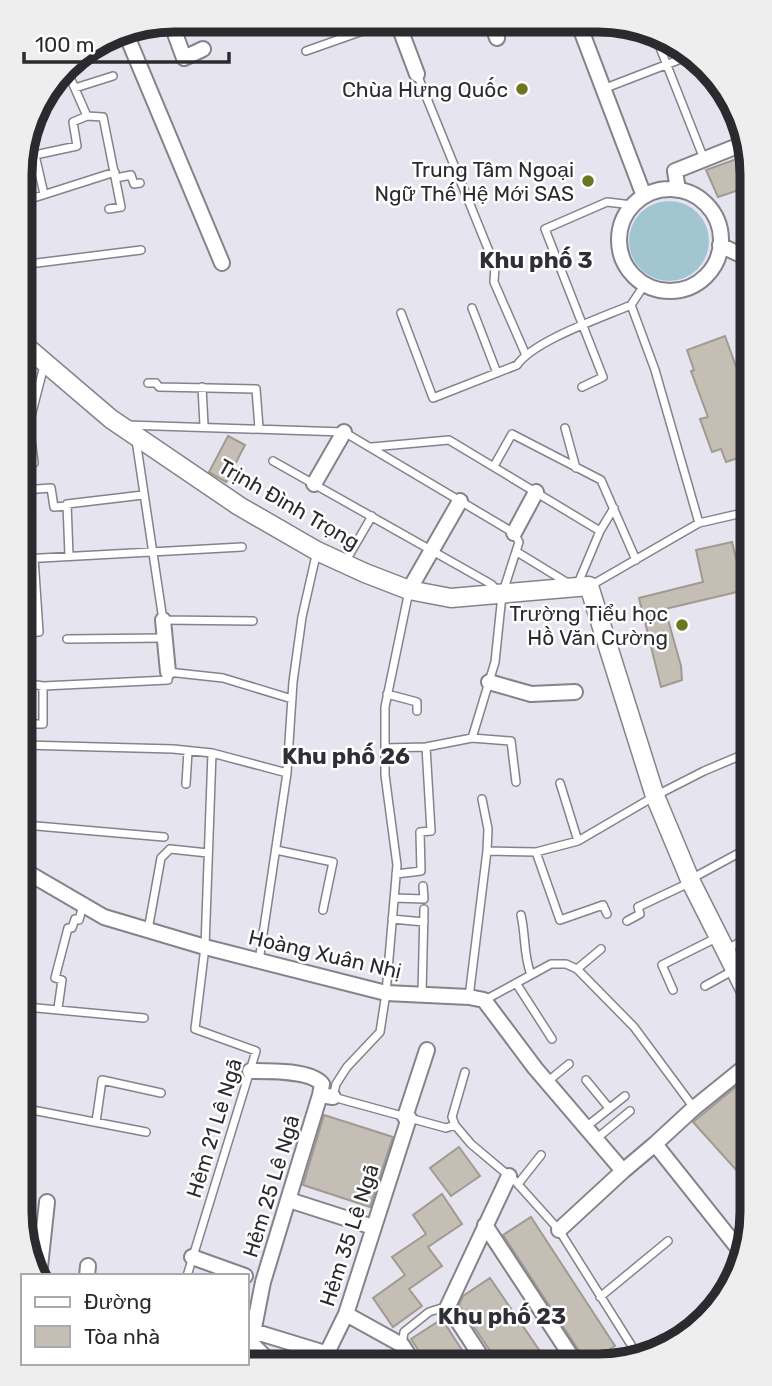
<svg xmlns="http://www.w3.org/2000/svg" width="772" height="1386" viewBox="0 0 772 1386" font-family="Rubik,sans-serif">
<rect width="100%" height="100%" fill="#e6e4ef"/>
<path fill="#a2c5d2" d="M629 241a40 40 0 1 1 80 0a40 40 0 1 1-80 0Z"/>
<path fill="#c5beb5" stroke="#a19a91" stroke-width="2" d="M745 156V188L718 197 706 170Z
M725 336 746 394 747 455 726 462 721 449 712 452 700 419 708 417 691 371 694 370 687 350Z
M228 436 245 445 226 482 209 472Z
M732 542 740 574 748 572V618L744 619 737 592 665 609 681 666 682 680 661 687 639 598 703 582 696 550Z
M744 1080 751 1088 752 1161 739 1173 693 1122Z
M324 1115 393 1137 370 1207 303 1185Z
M459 1147 480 1176 451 1196 430 1168Z
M442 1194 462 1224 428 1247 442 1266 409 1289 422 1306 393 1327 373 1298 405 1275 392 1257 426 1234 413 1215Z
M531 1217 615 1346 594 1359H583L581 1354 503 1235Z
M490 1278 546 1360 497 1361 459 1305 463 1296Z
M442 1319 469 1361 426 1362 411 1339Z"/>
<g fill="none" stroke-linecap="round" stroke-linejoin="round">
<defs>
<path id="service" d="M655 35 704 159
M306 51 391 21
M65 66 87 116 103 117 121 207 109 209
M417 74 495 266 494 282 525 353
M75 88 113 76
M603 89 694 54
M22 150 28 149 35 155 77 146 73 122 87 116
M35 155 44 194
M116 178 131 175 134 184 140 183
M21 202 115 172
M21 265 141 250
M645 284 631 305 655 370 699 523
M472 308 497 373
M401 313 433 398 517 365C535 340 601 318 631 305
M148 383H156L159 387 256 389 259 428
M202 387 204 425
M582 387 603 377 545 229 607 202 632 205
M127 425 344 432 514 533 519 542 502 595 495 662 472 738
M565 428 576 468
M136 440 163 620 253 621
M372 447 449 440 600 531
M273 461 491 584 499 592
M494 466 512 434 601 480 636 560
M23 490 51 488 54 507 67 506
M24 490 23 465 34 463 29 424 44 366
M517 552 576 588 600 531 614 508
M69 555 67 504 143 495
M23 559 242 547
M344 564 372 516
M590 586 699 523 747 512
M409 591 385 707V775L397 865 386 993 380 1032 347 1067 336 1084 333 1097 446 1128 455 1125
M23 602 37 601
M24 633 39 632 34 558
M67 639 164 638
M24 683 43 686 168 680V672L223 678 292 699
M387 694 417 702V711
M24 724H43V686
M24 745 173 749 212 753 287 773
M385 748 426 747 472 738 511 741 516 782
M560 783 578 841
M186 784 188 751
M482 799 488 829 487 851
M25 825 164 837
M276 850 333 862 323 910
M536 852 560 920 603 905 607 914
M396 874 421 871 420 832 431 831 426 747
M691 879 750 847
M394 898 424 899 423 886
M521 915C526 937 523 953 531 975
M392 919 424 922
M627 921 640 914 638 907 691 882
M148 930 161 858 170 849 208 853
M726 950 750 936
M259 961 287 773 293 682 302 617 317 551
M577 969 601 949
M516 983 552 1039
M705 986 734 970
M673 990 662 965 718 937
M422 994 424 909
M469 997 487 851 536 852 578 841 655 796 704 771 749 752
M485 1000 551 964H566L577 969 634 1027 694 1108
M26 1007 144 1018
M58 1008 62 980 55 978 68 928H72L75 919 79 920 83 905
M586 1080 609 1108
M547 1082 569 1064
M27 1109 146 1132
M96 1122 102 1080 161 1093
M455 1125 471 1144 515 1181 559 1230 640 1359
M455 1125 452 1117 465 1072
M586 1127 625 1096
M596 1139 630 1111
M518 1184 541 1155
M187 1276 256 1051 195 1029 205 947 212 753
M600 1297 668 1241
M396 1362 402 1345 404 1332 429 1312 448 1306"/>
<path id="minor" d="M170 20 184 58 203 49
M397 21 417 74
M491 21 497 38
M578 22 644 196
M124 29 222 263
M619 240a51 51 0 1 1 102 0a51 51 0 1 1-102 0Z
M678 190 675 171 745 143
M720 245 745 257
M314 484 344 432
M514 533 536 492
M409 590 460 501
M163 620 168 672
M489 682 531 694 575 692
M25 871 104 917 205 947 386 993 469 997 484 1000 535 1068 623 1171 655 1144 741 1252
M250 1071C269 1071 310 1070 322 1084L320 1095
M405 1117 427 1050
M655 1144 694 1108 751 1062
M289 1200 373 1227
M485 1225 573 1359
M559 1230 623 1171
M192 1257 245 1276
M39 1276 47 1202
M87 1276 88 1266
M346 1314 402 1345 413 1362
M253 1331 325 1353
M247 1342 251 1343 272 1364
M251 1343 263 1282 320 1095 333 1097
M641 1359 664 1342 668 1344
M484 1361 448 1306 509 1176
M322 1363 346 1314 409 1118
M167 1365V1363"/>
<path id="tertiary" d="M22 343 111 419 239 506 317 551 365 573 409 590 451 598 589 586 655 796 691 882 751 1001"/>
</defs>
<use href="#service" stroke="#84838c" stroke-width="10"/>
<use href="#minor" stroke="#84838c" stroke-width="18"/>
<use href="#tertiary" stroke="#84838c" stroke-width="21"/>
<use href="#service" stroke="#fff" stroke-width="7"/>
<use href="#minor" stroke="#fff" stroke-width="14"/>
<use href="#tertiary" stroke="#fff" stroke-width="18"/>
</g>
<g fill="#6c751f" stroke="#fff" stroke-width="2.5">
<circle cx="522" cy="89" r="7"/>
<circle cx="588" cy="181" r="7"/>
<circle cx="682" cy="625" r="7"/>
</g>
<g text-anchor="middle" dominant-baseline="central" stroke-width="5" stroke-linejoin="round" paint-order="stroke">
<g font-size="21" fill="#2b2b2f" stroke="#fff" text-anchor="end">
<text x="508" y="89">Chùa Hưng Quốc</text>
<text x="574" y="169">Trung Tâm Ngoại<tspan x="574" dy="24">Ngữ Thế Hệ Mới SAS</tspan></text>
<text x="668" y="613">Trường Tiểu học<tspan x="668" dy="24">Hồ Văn Cường</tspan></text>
</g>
<g font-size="21" fill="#2b2b2f" stroke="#fff">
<text transform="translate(289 504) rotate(30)">Trịnh Đình Trọng</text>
<text transform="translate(325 954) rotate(13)">Hoàng Xuân Nhị</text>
<text transform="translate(214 1128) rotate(-73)">Hẻm 21 Lê Ngã</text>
<text transform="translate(271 1186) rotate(-73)">Hẻm 25 Lê Ngã</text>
<text transform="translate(349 1235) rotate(-72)">Hẻm 35 Lê Ngã</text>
</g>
<g font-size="23" font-weight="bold" fill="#302f37" stroke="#fff">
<text x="536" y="260">Khu phố 3</text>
<text x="346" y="756">Khu phố 26</text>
<text x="502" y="1316">Khu phố 23</text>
</g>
</g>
<path d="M0 0H772V1386H0ZM174 32H598A142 142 0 0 1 740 174V1212A142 142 0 0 1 598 1354H174A142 142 0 0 1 32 1212V174A142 142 0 0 1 174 32Z" fill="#eee" fill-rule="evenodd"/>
<path fill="none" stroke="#2b2b2f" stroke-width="9" d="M174 32H598A142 142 0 0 1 740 174V1212A142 142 0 0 1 598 1354H174A142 142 0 0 1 32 1212V174A142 142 0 0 1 174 32Z"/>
<rect x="21" y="1274" width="228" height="91" fill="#ffffff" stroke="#aaaaac" stroke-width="2"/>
<rect x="35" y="1297" width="35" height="10" fill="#ffffff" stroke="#aaaaac" stroke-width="2"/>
<text x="84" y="1309" font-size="21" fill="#2b2b2f">Đường</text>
<rect x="35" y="1326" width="35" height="21" fill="#c5beb5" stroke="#aaaaac" stroke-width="2"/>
<text x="84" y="1344" font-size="21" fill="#2b2b2f">Tòa nhà</text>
<path d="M24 52v10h205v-10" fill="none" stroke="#2b2b2f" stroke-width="3.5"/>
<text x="35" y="52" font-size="21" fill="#2b2b2f" stroke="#ffffff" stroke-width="5" paint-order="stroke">100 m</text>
</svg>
